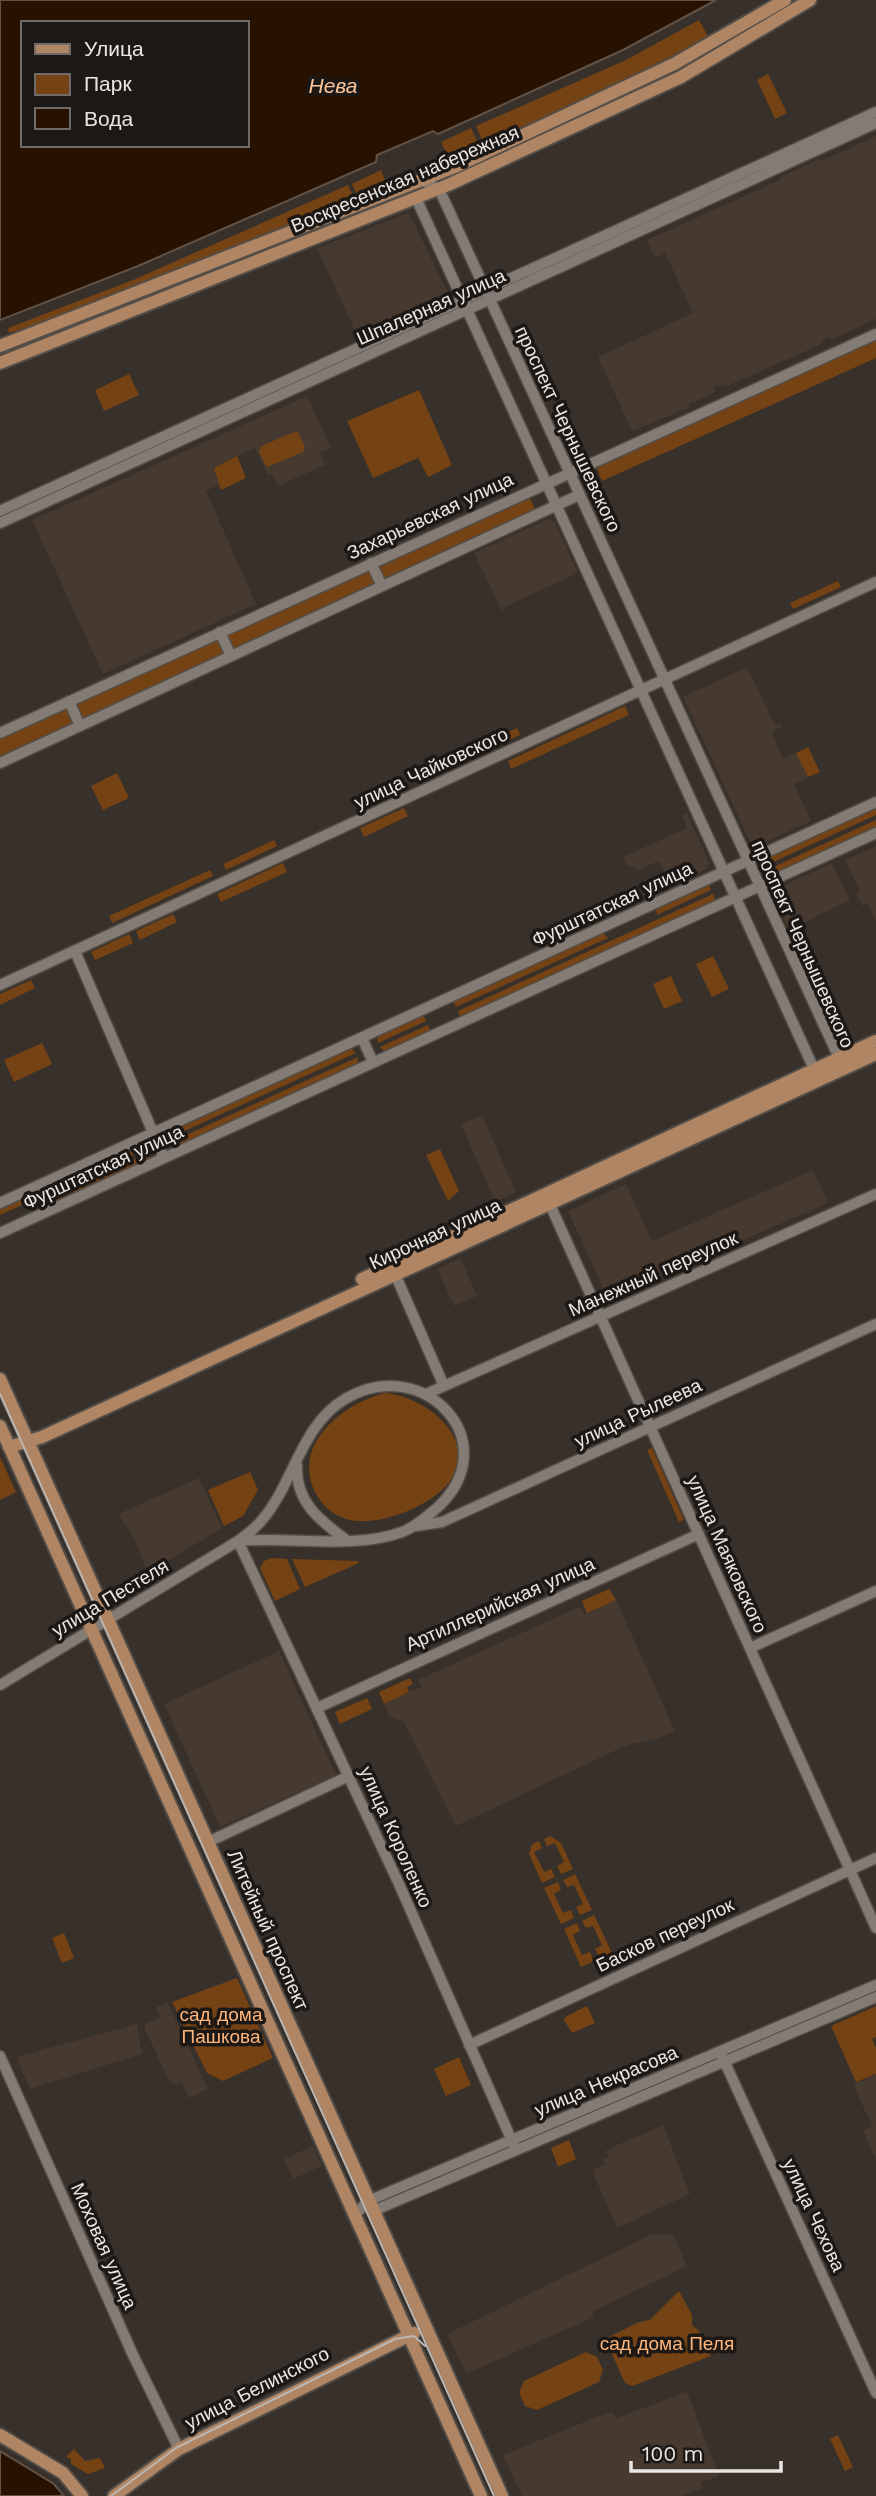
<svg xmlns="http://www.w3.org/2000/svg" width="876" height="2496" viewBox="0 0 876 2496" font-family="'Work Sans',sans-serif">
<rect width="100%" height="100%" fill="#38302a"/>
<path fill="#46392f" d="M876 136V319L831 340 829 337 821 340 822 344 725 387 724 384 714 388 715 392 689 404 690 407 632 431 598 357 693 313 665 253 655 258 647 240 778 181 783 176 819 159 824 160Z
M409 213 449 295 358 337 317 248Z
M307 396 331 448 320 453 325 465 278 486 272 474 268 476 255 448 237 456 246 478 221 490 218 485 206 491 256 604 103 674 32 520Z
M548 519 554 521 578 573 505 607 502 611 474 553Z
M747 667 775 725 780 723 782 727 773 731V736L783 759 796 753 808 777 794 784 811 821 753 848 683 697Z
M687 813 709 862 708 868 671 886 659 861 638 870 626 864 623 857 687 828 682 816Z
M876 846V922L868 903 862 906 856 893 860 891 845 860Z
M832 863 850 900 789 930 771 891Z
M482 1115 516 1192 495 1202 461 1124Z
M813 1170 828 1203 608 1299 568 1211 626 1184 652 1241Z
M461 1258 477 1296 454 1306 437 1269Z
M199 1478 222 1528 148 1573 133 1536 118 1514Z
M616 1600 675 1731 660 1738 627 1745 456 1826 404 1722 389 1716 384 1704 421 1687 418 1680 570 1611 580 1607 584 1614Z
M279 1651 336 1775 220 1827 164 1704Z
M168 2003 208 2089 189 2098 182 2082 175 2085 168 2079 145 2029V2024L160 2017 156 2007Z
M137 2024 142 2054 30 2089 16 2057Z
M876 2074V2159L863 2131 872 2126 853 2084Z
M663 2125 690 2194 617 2228 592 2170 605 2164 603 2160 609 2157 606 2150Z
M313 2146 322 2166 293 2179 284 2159Z
M673 2234 687 2266 592 2312 594 2317 466 2374 447 2334 650 2235Z
M687 2392 719 2476 701 2483 703 2488 682 2496H522L503 2455 594 2418 613 2412 616 2418Z"/>
<path fill="#754214" d="M699 20 709 38 485 147 476 126 626 60Z
M768 74 787 113 775 119 757 80Z
M471 128 479 145 473 148 471 145 452 154 453 157 449 159 441 142Z
M381 170 387 184 383 186 381 182 362 190 363 193 357 196 352 184Z
M348 185 355 201 57 319 9 333 8 328 133 280Z
M876 340V358L602 481 595 464Z
M129 374 139 395 104 411 95 390Z
M419 390 452 465 428 477 418 458 373 478 347 421Z
M297 431 305 446 303 452 267 467 259 452 261 446Z
M237 456 246 478 221 490 214 468Z
M529 496 535 509 0 758V738Z
M838 581 841 587 793 609 790 603Z
M625 706 629 715 511 769 508 761Z
M517 728 520 735 468 759 466 752Z
M808 747 820 772 808 777 796 753Z
M117 773 129 798 103 810 91 786Z
M876 806V815L769 864 765 857Z
M404 808 408 816 364 837 360 828Z
M876 820V828L774 875 771 868Z
M274 840 277 846 226 870 223 864Z
M283 863 287 872 221 902 217 894Z
M210 870 213 876 112 923 109 916Z
M708 883 711 890 657 915 656 907Z
M713 894 716 901 461 1018 458 1011Z
M173 914 177 922 140 940 136 931Z
M602 932 608 938 456 1007 453 1000Z
M129 934 133 943 95 960 91 952Z
M713 956 729 989 712 997 696 964Z
M671 976 682 1001 664 1009 653 984Z
M31 980 35 988 0 1005V994Z
M423 1014 426 1021 378 1043 377 1035Z
M428 1025 431 1032 385 1052 380 1047Z
M42 1043 52 1064 14 1082 4 1060Z
M350 1047 356 1053 171 1137 168 1130Z
M358 1057V1065L176 1148 173 1141Z
M143 1142 146 1149 0 1215V1207Z
M440 1149 459 1191 448 1201 426 1155Z
M148 1153 151 1160 40 1211 36 1204Z
M385 1393C422 1396 477 1434 452 1478 437 1505 371 1532 341 1517 329 1512 321 1503 315 1492 291 1444 344 1403 385 1393Z
M652 1448 684 1520 679 1522 647 1450Z
M0 1457 16 1492 0 1500Z
M250 1472 258 1490 243 1516 224 1526 208 1490Z
M272 1558 287 1559 300 1589 275 1601 260 1568 264 1561Z
M292 1559 358 1561 359 1563 305 1587Z
M609 1589 616 1600 587 1613 582 1601Z
M410 1678 413 1684 407 1687 409 1692 384 1704 379 1692Z
M367 1698 372 1709 340 1724 335 1712Z
M550 1836 561 1843 573 1869 561 1874 557 1866 564 1862 555 1843 547 1846 544 1839Z
M539 1841 542 1848 534 1852 544 1872 551 1869 555 1877 542 1883 529 1854 532 1844Z
M575 1874 592 1910 580 1915 576 1907 583 1904 574 1885 567 1887 563 1880Z
M558 1882 561 1890 554 1894 563 1913 571 1910 574 1918 561 1924 544 1888Z
M594 1915 612 1953 600 1958 595 1949 602 1945 593 1926 586 1928 582 1921Z
M577 1923 580 1931 573 1935 582 1955 590 1952 594 1961 581 1967 564 1929Z
M64 1933 74 1958 62 1963 52 1938Z
M237 1978 273 2058 223 2081 207 2073 172 2002Z
M587 2006 595 2023 572 2033 564 2020 565 2017Z
M876 2006V2037L872 2039 876 2048V2074L856 2082 831 2026Z
M459 2057 471 2085 446 2096 434 2069Z
M569 2140 576 2159 558 2167 551 2148Z
M679 2291 692 2315V2325L699 2331 711 2356 632 2386 625 2383 605 2339 639 2322 650 2320Z
M586 2352 597 2357 603 2370 599 2382 537 2410 525 2406 519 2392 524 2381Z
M838 2435 853 2467 845 2471 830 2439Z
M74 2449 85 2461 100 2458 105 2468 88 2474 71 2464V2459L66 2457Z"/>
<path fill="#271202" stroke="#625245" stroke-width="2" fill-rule="evenodd" d="M0 0H716L623 50 438 134 433 131 377 155 376 162 138 266 0 320ZM23 23H247V145H23Z
M0 2451 54 2484 64 2496H0Z"/>
<g fill="none" stroke-linecap="round" stroke-linejoin="round">
<defs>
<path id="minor" d="M423 181 439 189 839 1058 836 1062
M416 198 814 1069 819 1070
M0 511 876 112
M0 523 876 123
M371 563 382 586
M220 632 231 656
M69 701 80 726
M0 733 876 334
M0 763 579 495
M75 951 164 1158
M0 985 876 582
M362 1038 373 1062
M547 1198 876 1928
M0 1203 876 802
M0 1233 876 833
M395 1274 444 1386
M426 1394 876 1194
M297 1465C295 1501 319 1520 345 1539
M416 1526 442 1522 876 1324
M238 1541 399 1884 516 2150
M750 1648 876 1591
M0 1685 238 1541C246 1535 256 1528 262 1520 294 1483 301 1425 345 1399 422 1352 509 1442 437 1508 426 1517 416 1527 402 1532 352 1550 291 1536 238 1541
M317 1708 699 1534
M208 1842 349 1776
M469 2045 876 1858
M0 2056 133 2355 179 2449
M722 2056 876 2393
M373 2211 876 1997
M354 2216 368 2201 876 1985"/>
<path id="major" d="M0 346 455 167 674 64 785 0
M0 363 448 185 681 77 810 0
M362 1279 876 1041
M0 1379 502 2496
M0 1426 481 2496
M9 1447 42 1437 876 1054
M0 2435 63 2473 82 2496
M114 2496 179 2449 414 2333"/>
</defs>
<use href="#minor" stroke="#544e48" stroke-width="13"/>
<use href="#major" stroke="#544e48" stroke-width="16"/>
<use href="#minor" stroke="#847b74" stroke-width="10"/>
<use href="#major" stroke="#b08563" stroke-width="12"/>
<path stroke="#bcb6b2" stroke-width="2" d="M0 1394 494 2496
M111 2496 176 2448 395 2339 414 2336 425 2346"/>
</g>
<g text-anchor="middle" dominant-baseline="central" stroke-width="7" stroke-linejoin="round" paint-order="stroke">
<g font-size="19" fill="#ebe6e2" stroke="#1c1816">
<text transform="translate(405 179) rotate(-23)">Воскресенская набережная</text>
<text transform="translate(431 307) rotate(-24)">Шпалерная улица</text>
<text transform="translate(568 429) rotate(65)">проспект Чернышевского</text>
<text transform="translate(430 516) rotate(-25)">Захарьевская улица</text>
<text transform="translate(431 768) rotate(-25)">улица Чайковского</text>
<text transform="translate(612 904) rotate(-25)">Фурштатская улица</text>
<text transform="translate(803 944) rotate(66)">проспект Чернышевского</text>
<text transform="translate(103 1167) rotate(-25)">Фурштатская улица</text>
<text transform="translate(435 1234) rotate(-25)">Кирочная улица</text>
<text transform="translate(653 1274) rotate(-24)">Манежный переулок</text>
<text transform="translate(638 1413) rotate(-25)">улица Рылеева</text>
<text transform="translate(727 1554) rotate(66)">улица Маяковского</text>
<text transform="translate(110 1598) rotate(-31)">улица Пестеля</text>
<text transform="translate(500 1604) rotate(-24)">Артиллерийская улица</text>
<text transform="translate(396 1837) rotate(66)">улица Короленко</text>
<text transform="translate(268 1930) rotate(66)">Литейный проспект</text>
<text transform="translate(665 1935) rotate(-25)">Басков переулок</text>
<text transform="translate(606 2081) rotate(-23)">улица Некрасова</text>
<text transform="translate(814 2215) rotate(65)">улица Чехова</text>
<text transform="translate(104 2246) rotate(66)">Моховая улица</text>
<text transform="translate(257 2388) rotate(-27)">улица Белинского</text>
</g>
<g font-size="19" fill="#ffb479" stroke="#1c1816">
<text x="221" y="2014">сад дома<tspan x="221" dy="22">Пашкова</tspan></text>
<text x="667" y="2343">сад дома Пеля</text>
</g>
<g font-size="21" font-style="italic" fill="#fec59a" stroke="#1c1816">
<text x="333" y="85">Нева</text>
</g>
</g>
<rect x="21" y="21" width="228" height="126" fill="#1c1816" stroke="#6f6a68" stroke-width="2"/>
<rect x="35" y="44" width="35" height="10" fill="#b08563" stroke="#6f6a68" stroke-width="2"/>
<text x="84" y="56" font-size="21" fill="#ebe6e2">Улица</text>
<rect x="35" y="74" width="35" height="21" fill="#754214" stroke="#6f6a68" stroke-width="2"/>
<text x="84" y="91" font-size="21" fill="#ebe6e2">Парк</text>
<rect x="35" y="108" width="35" height="21" fill="#271202" stroke="#6f6a68" stroke-width="2"/>
<text x="84" y="126" font-size="21" fill="#ebe6e2">Вода</text>
<path d="M631 2461v10h150v-10" fill="none" stroke="#ebe6e2" stroke-width="3.5"/>
<text x="642" y="2461" font-size="21" fill="#ebe6e2" stroke="#1c1816" stroke-width="5" paint-order="stroke">100 m</text>
</svg>
